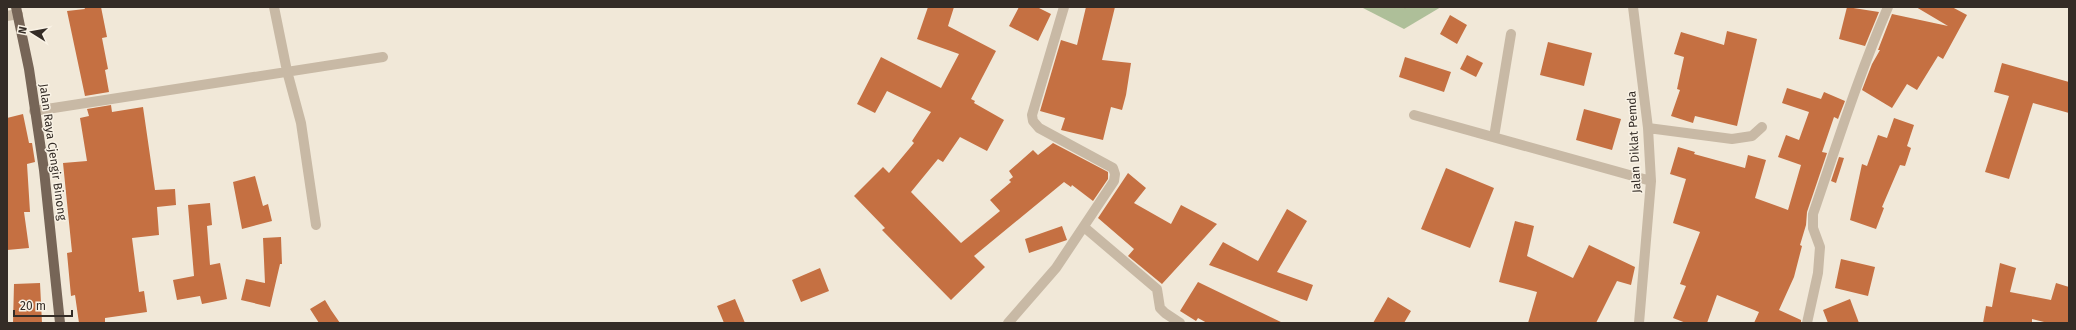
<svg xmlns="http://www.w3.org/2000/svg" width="2076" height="330" viewBox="0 0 2076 330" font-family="'Fira Sans',sans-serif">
<rect width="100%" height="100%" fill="#f1e8d8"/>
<path fill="#aebf99" d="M1361 7H1441L1404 29Z"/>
<path fill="#c57042" d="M84 7H101L107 37 102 38 108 69 105 70 109 92 85 96 67 11 85 9Z
M928 7H954L948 26 996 51 971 99 975 101 974 103 1004 120 987 151 960 137 943 162 938 159 911 192 961 243 1000 211 990 200 1011 182 1009 180 1013 177 1009 171 1033 150 1038 155 1053 143 1108 172V179L1093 201 1072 185 1071 187 1064 182 974 256 985 267 951 300 882 230 885 228 854 196 883 167 889 173 914 143 912 141 931 112 887 91 875 113 857 104 881 57 941 88 959 54 917 39Z
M1019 7H1037L1051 14 1038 41 1009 26Z
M1086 7H1115L1102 60 1131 63 1126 95 1122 110 1111 107 1103 140 1061 130 1065 118 1040 111 1061 40 1077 45Z
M1847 7 1879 12 1865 46 1839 39Z
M1916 7H1952L1967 15 1943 59 1938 56 1917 90 1907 84 1892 108 1862 90 1872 64 1880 50H1878L1892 14 1948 26Z
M1450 15 1467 25 1457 44 1440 34Z
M1727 31 1757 39 1737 126 1695 116 1693 123 1671 116 1680 90 1677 89 1684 57 1674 54 1681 32 1724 45Z
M1548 42 1592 53 1584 86 1540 75Z
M1467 55 1483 63 1476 77 1460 69Z
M1405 57 1451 72 1444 92 1399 77Z
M2002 63 2069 82V113L2033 103 2009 179 1985 172 2009 96 1994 92Z
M1787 88 1821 99 1824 92 1845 101 1838 119 1834 117 1822 152 1827 153 1807 212 1806 225 1800 245 1802 246 1794 277 1779 310 1801 320V323H1754L1759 312 1717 295 1707 323H1686L1673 318 1686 286 1680 284 1700 232 1673 223 1686 179 1670 174 1678 147 1695 152 1694 154 1745 168 1748 155 1766 160 1755 198 1788 210 1801 165 1778 157 1786 135 1799 140 1809 112 1782 103Z
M111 105 112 112 143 107 155 190 175 189 176 205 157 207 159 235 132 238 139 292 144 291 147 312 105 318V323H79L75 295 71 296 67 253 72 252 63 163 87 161 80 118 89 116 87 109Z
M1584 109 1621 119 1612 150 1576 140Z
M23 114 29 143H32L35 162 27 164 30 212H24L29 248 7 250V118Z
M1894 118 1914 125 1907 146 1911 148 1905 166 1900 165 1882 207 1884 208 1876 229 1850 220 1862 164 1867 166 1878 135 1887 138Z
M1839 157 1844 158 1836 183 1831 181Z
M1446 168 1494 188 1470 248 1421 229Z
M1128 173 1146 188 1134 203 1171 224 1181 205 1217 224 1162 284 1128 256 1134 249 1098 218Z
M255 176 263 206 268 204 272 221 242 229 233 182Z
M210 203 212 225 207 226 210 265 220 263 227 299 202 304 200 296 177 300 173 280 194 276 188 205Z
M1287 209 1307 221 1277 272 1313 285 1307 301 1209 265 1223 242 1258 261Z
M1515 221 1534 226 1527 256 1573 278 1589 245 1635 267 1631 285 1617 281 1596 323H1528L1537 292 1499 282Z
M1062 226 1067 240 1029 253 1025 239Z
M281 237 282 264H280L270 307 241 300 246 279 265 283 263 238Z
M1841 259 1875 267 1868 296 1835 288Z
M2000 263 2016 268 2010 292 2051 300 2056 283 2069 287V323H2048L2032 319V323H1983L1986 306 1992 307Z
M820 268 829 291 801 302 792 280Z
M1198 282 1283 323H1207L1198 318 1196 321 1180 311Z
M40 283 42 323H13L14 284Z
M1388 297 1411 311 1404 323H1373Z
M735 299 745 323H724L717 306Z
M1850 299 1859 323H1828L1823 310Z
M325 300 331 310 340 323H319L310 309Z"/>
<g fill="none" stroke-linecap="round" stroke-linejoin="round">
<path stroke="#b4a38f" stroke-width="2.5" stroke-dasharray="2 2" stroke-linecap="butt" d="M1404 7H1407"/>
<path stroke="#c8b9a5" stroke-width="10" d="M274 7 287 71 301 123 316 225
M1633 7 1648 128 1651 181 1639 323
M7 16 18 14
M34 111C151 92 267 75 383 57
M1414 115 1651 181
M1648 128 1732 139 1752 136 1762 127
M1494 137 1511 34
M1084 227 1157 289 1160 308 1165 313 1180 323
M1008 323 1056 268 1114 181 1115 174 1113 168 1039 128 1033 121 1032 115 1064 7
M1807 323 1818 273 1820 247 1813 228V214C1837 144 1859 74 1888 7"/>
<path stroke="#766557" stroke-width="10" d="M16 7 29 69 44 170 60 323"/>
</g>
<g text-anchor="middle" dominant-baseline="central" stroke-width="3" stroke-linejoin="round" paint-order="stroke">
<g font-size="12" fill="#342c26" stroke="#f9f2e5">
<text transform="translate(1634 142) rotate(-93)">Jalan Diklat Pemda</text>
<text transform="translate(53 152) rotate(82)">Jalan Raya Cjengir Binong</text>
</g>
</g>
<rect width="2076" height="330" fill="none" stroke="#342c26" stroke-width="16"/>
<g transform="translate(32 32) rotate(281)" stroke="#f9f2e5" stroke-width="3" paint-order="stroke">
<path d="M0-3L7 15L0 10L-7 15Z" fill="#342c26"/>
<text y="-6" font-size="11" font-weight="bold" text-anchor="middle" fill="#342c26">N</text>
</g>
<path d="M14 310v6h58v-6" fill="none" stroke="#342c26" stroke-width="2"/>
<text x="20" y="310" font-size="12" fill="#342c26" stroke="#f9f2e5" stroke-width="3" paint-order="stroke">20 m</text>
</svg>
